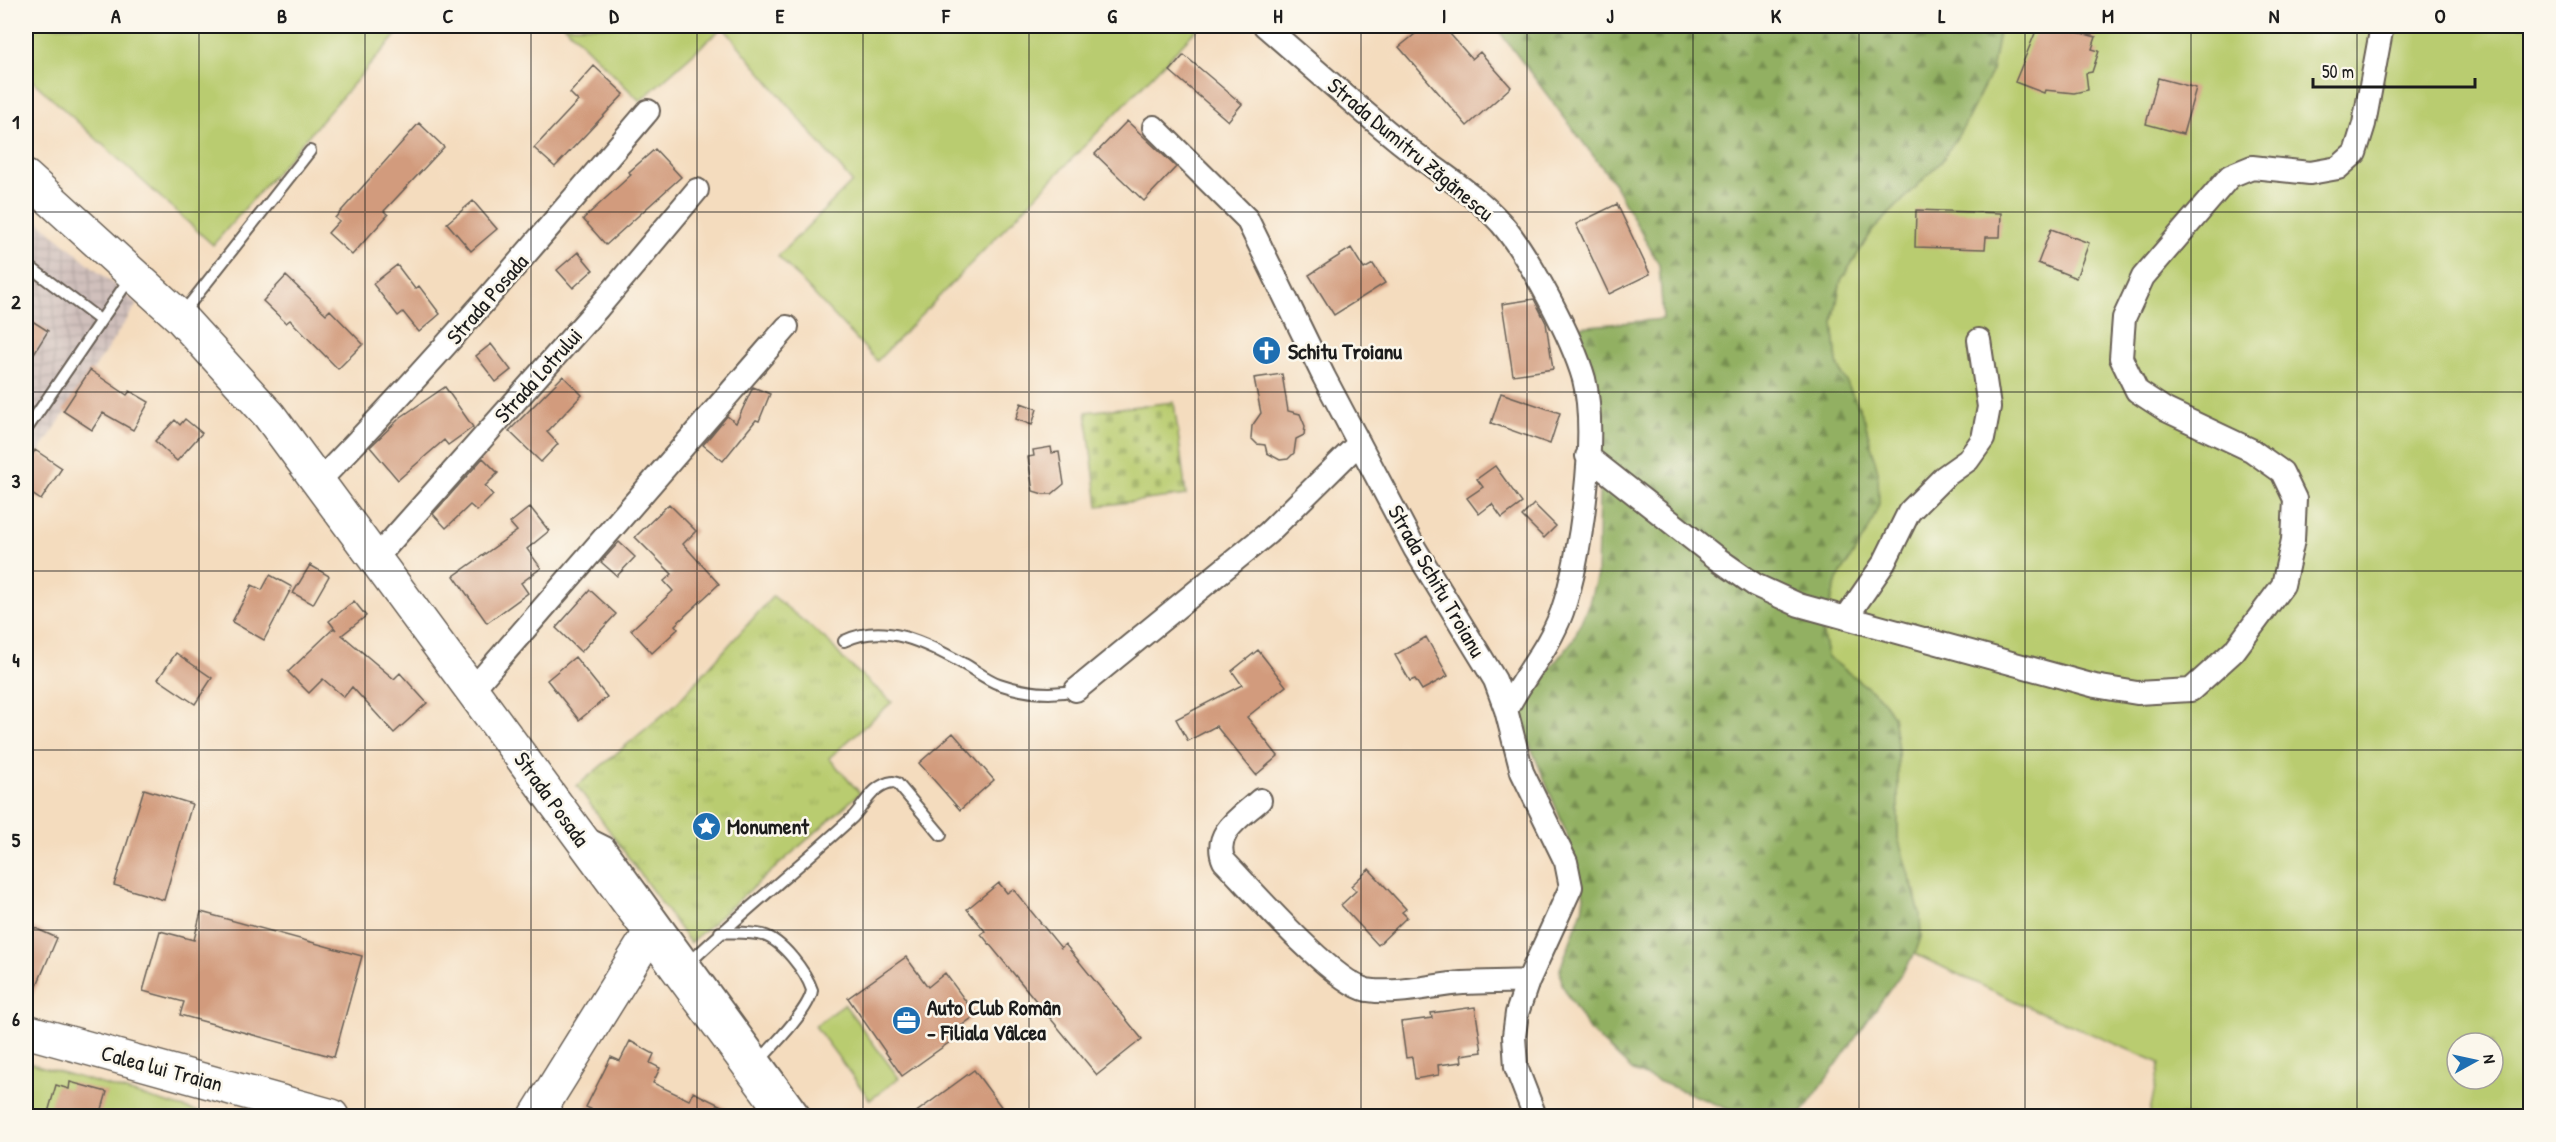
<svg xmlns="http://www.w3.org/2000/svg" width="2556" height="1142" viewBox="0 0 2556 1142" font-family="'Patrick Hand',sans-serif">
<defs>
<pattern id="industrial-grid" width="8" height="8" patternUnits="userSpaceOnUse" patternTransform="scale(1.5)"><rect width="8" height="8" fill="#d0c0bc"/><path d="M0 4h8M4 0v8" fill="none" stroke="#b2a4a1"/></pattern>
<pattern id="forest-firs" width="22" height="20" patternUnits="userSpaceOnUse" patternTransform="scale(1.5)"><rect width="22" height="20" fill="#92b062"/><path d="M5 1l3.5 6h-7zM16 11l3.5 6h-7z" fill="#768e50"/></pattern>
<pattern id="cemetery-stones" width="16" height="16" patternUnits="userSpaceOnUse" patternTransform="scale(1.5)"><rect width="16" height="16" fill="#b9cc6f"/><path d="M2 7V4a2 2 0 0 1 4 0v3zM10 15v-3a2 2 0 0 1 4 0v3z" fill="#9eaf60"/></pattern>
<pattern id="park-tufts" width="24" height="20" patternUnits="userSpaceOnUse" patternTransform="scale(1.5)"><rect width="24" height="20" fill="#b9cc6f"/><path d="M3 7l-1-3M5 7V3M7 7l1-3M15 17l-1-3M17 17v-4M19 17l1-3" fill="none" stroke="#9eaf60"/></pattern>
</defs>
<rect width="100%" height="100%" fill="#fbf7ec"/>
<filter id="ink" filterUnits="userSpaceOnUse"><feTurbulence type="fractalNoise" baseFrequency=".0167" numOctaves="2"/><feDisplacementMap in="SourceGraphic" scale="12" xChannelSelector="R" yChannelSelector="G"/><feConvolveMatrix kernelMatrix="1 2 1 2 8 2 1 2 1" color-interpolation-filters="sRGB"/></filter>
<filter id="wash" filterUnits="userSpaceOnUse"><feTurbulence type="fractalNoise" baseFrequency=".008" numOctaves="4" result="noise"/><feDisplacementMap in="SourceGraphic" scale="24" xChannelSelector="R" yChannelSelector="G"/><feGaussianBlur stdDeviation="1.35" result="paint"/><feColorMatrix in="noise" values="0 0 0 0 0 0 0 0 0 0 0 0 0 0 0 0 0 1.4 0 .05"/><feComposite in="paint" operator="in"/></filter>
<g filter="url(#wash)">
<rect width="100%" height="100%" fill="#f4dcbe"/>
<path fill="url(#industrial-grid)" d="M26 211 137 304 26 472Z"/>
<path fill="#b9cc6f" stroke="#6a7446" stroke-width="1.5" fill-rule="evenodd" d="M26 26H404L213 245 26 75Z
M565 26H1200L877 361 778 256 852 182 723 27 640 101Z
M2000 26H2530V1116H2149L2160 1063 2019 1003 1915 954 1921 937 1915 890 1902 859 1898 838V751L1893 716 1881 698 1827 656 1822 630 1837 580 1869 529 1878 472 1864 418 1837 363 1833 322 1841 280 1873 230 1942 161 1964 126 1992 70ZM2457 1043H2493V1079H2457Z
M844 1004 899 1078 870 1100 815 1026Z
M26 1062 212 1116H26Z"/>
<path fill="url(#forest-firs)" stroke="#57663f" stroke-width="1.5" d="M1495 26H2000L1992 70 1964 126 1942 161 1873 230 1841 280 1833 322 1837 363 1864 418 1878 472 1879 504 1869 529 1837 580 1822 630 1827 656 1881 698 1893 716 1898 751V838L1920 913 1921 937 1915 954 1800 1116H1745L1633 1071 1589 1030 1562 985 1560 969 1582 910 1584 896 1566 832 1523 728 1522 709 1531 692 1573 640 1589 603 1597 575 1600 459 1593 384 1579 327 1663 319 1659 265 1613 182Z"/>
<path fill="url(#cemetery-stones)" stroke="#6a7446" stroke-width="1.5" d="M1174 402 1186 495 1098 506 1086 412Z"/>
<path fill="url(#park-tufts)" stroke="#6a7446" stroke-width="1.5" d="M773 596 829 642 844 660 892 702 829 758 860 793 690 943 577 786 677 703Z"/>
<g id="blocks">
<path fill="#d29b7d" d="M1425 26H1443L1472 59 1480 52 1511 87 1467 126 1399 47Z
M2038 26H2054L2096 37 2092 49 2099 51 2092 72 2086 73 2088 90 2074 93 2045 90 2044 93 2015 82Z
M1184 55 1242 104 1228 121 1170 71Z
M594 66 624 94 555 167 534 148 578 101 570 93Z
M2158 78 2196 88 2183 134 2146 124Z
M1127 121 1176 167 1144 201 1095 154Z
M419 123 444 147 384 211 388 215 352 255 328 233 339 221 335 218Z
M655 149 681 177 606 245 583 219 631 175 629 172Z
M473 201 497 229 471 251 447 223Z
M1617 204 1650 274 1609 294 1576 224Z
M1916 210 2001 213 2000 237H1986L1985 249 1915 247Z
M2051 229 2089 243 2076 278 2038 263Z
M1351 248 1364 269 1373 264 1385 283 1334 315 1309 275Z
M578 252 593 270 573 288 557 270Z
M397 265 415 289 419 286 440 314 419 332 403 312 398 316 373 284Z
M286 276 326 314 330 310 363 344 338 369 290 320 286 323 263 301Z
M1534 299 1546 323 1553 369 1513 375 1502 304Z
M26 317 48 331 26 366Z
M491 344 511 370 496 382 476 356Z
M90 370 127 395 130 391 149 402 133 430 103 413 92 430 63 411Z
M1282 374 1288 411 1300 414 1305 426 1304 435 1296 439 1294 453 1288 459 1280 460 1267 453 1265 445 1257 444 1251 438 1252 426 1261 413 1254 378Z
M563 376 582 395 547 432 558 444 541 462 509 431Z
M445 387 473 427 448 445 444 440 398 480 370 447 401 417Z
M753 387 770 394 759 421 756 420 723 461 703 445 727 416 736 423Z
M1501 393 1560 413 1550 444 1491 423Z
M1021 403 1037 409 1032 425 1016 419Z
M185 419 202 433 177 461 155 441 175 420 180 425Z
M1051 447 1052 453 1059 452 1064 484 1052 494H1043L1033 491 1028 457 1034 456 1033 450Z
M35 450 62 468 41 500 26 490V465Z
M483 458 498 473 485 486 493 495 477 511 470 505 446 528 433 514Z
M1495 466 1522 503 1502 518 1492 504 1479 514 1467 498 1483 487 1477 479Z
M669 504 696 531 683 544 719 584 675 625 678 629 652 653 631 630 673 591 664 581 672 574 635 537Z
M1534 504 1556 526 1544 538 1522 516Z
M530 507 549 531 527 549 541 568 521 583 528 593 487 623 454 576 517 531 510 523Z
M619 542 635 557 617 576 601 562Z
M310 565 329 576 313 604 293 593Z
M270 575 292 587 264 640 232 622 252 585 262 590Z
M590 590 616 614 581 652 556 628Z
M354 601 366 616 342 635 394 679 400 673 427 703 394 733 352 687 344 697 323 679 309 693 288 672 334 628 336 630 329 621Z
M1426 637 1448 676 1422 690 1415 679 1410 681 1395 655Z
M1258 650 1286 686 1247 717 1278 756 1256 775 1216 726 1188 741 1176 719 1242 685 1232 671Z
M176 653 212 678 195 704 158 679Z
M575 657 607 697 579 720 547 680Z
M953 733 994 780 960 810 919 763Z
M144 789 192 804 164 900 114 885Z
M1369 869 1406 909 1402 912 1407 917 1378 945 1341 905 1356 891 1351 886Z
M999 883 1007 893 1013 889 1061 948 1065 944 1142 1039 1097 1075 981 934 985 931 967 909Z
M201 912 362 956 334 1057 180 1015 184 1002 143 991 160 931 194 940Z
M26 924 57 938 26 1011Z
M906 957 928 987 945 973 976 1015 957 1029 961 1034 902 1076 848 998Z
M1475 1007 1482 1052 1461 1055 1462 1062 1438 1065 1439 1075 1415 1079 1412 1057 1406 1058 1401 1022 1432 1018 1431 1013Z
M630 1041 654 1054 650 1063 660 1068 653 1083 689 1100 693 1092 742 1116H605L586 1107 611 1057 620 1061Z
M974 1070 1008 1116H911Z
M70 1082 107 1092 100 1116 71 1110 69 1116H47L56 1085 69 1089Z"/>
</g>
</g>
<g filter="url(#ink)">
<use href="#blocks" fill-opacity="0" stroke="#685f55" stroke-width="1.5"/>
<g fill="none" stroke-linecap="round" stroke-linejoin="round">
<defs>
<path id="service" d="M26 264 100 320
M182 314 310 151
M26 430 130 278
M844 641C885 621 925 643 964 664 975 670 987 680 999 684 1025 693 1050 696 1076 690
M592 835 608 843 807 1116
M720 932C734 933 749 932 763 935 782 940 806 972 812 990 810 1009 773 1046 759 1061
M688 964C741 913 799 867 853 817 865 804 874 784 893 782L897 783 941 835"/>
<path id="minor" d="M1265 26C1308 63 1351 102 1395 138 1430 167 1470 189 1501 223 1529 256 1572 337 1584 379 1598 434 1581 558 1562 612 1549 648 1523 677 1506 710
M1154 127 1247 219 1324 377 1415 549 1495 680 1506 710 1522 772 1566 862 1571 887 1528 981 1517 1013 1514 1036 1516 1067 1535 1116
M1587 456 1718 559 1755 585 1799 605 2095 686 2137 693 2191 690 2234 651 2283 585 2293 540 2295 499 2282 472 2251 450 2166 410 2137 391 2121 358 2124 318 2143 277 2230 176 2252 167 2310 173 2338 168 2355 153 2364 124 2382 26
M319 481C435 362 541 237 648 111
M376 558 598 308 697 190
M1846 618 1884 563 1909 512 1944 477 1968 460 1983 439 1989 407 1979 340
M472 690 787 327
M1076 690 1268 533 1359 443
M1260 800C1241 817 1212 833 1224 861 1252 890 1333 983 1367 990 1399 995 1432 985 1463 983 1485 982 1506 982 1528 981"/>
<path id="primary" d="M26 177 180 317 269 415 786 1116
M26 1031 332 1116
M536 1116 650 933"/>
</defs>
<use href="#service" stroke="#685f55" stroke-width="14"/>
<use href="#minor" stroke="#685f55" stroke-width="26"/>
<use href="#primary" stroke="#685f55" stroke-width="36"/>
<use href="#service" stroke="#fff" stroke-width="10"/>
<use href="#minor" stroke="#fff" stroke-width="22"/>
<use href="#primary" stroke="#fff" stroke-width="33"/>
</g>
</g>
<path fill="none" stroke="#1c1c1c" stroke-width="1.5" stroke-opacity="0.55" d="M199 26V1116M365 26V1116M531 26V1116M697 26V1116M863 26V1116M1029 26V1116M1195 26V1116M1361 26V1116M1527 26V1116M1693 26V1116M1859 26V1116M2025 26V1116M2191 26V1116M2357 26V1116M26 212H2530M26 392H2530M26 571H2530M26 750H2530M26 930H2530"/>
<defs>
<symbol id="church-disc" viewBox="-11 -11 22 22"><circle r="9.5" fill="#1f6fb2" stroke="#fbf7ec"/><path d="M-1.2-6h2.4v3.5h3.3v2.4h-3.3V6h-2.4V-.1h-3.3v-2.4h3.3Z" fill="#fff"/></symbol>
<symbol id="sight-disc" viewBox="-11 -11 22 22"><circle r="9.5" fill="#1f6fb2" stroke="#fbf7ec"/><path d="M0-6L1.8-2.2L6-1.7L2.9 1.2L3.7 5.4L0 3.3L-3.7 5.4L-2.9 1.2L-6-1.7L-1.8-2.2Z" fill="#fff"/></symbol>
<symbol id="office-disc" viewBox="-11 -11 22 22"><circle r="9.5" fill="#1f6fb2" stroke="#fbf7ec"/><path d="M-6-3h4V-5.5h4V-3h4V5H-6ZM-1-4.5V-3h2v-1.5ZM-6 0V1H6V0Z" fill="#fff"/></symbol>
</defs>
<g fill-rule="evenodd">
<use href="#church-disc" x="1250" y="334" width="33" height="33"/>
<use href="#sight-disc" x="690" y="810" width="33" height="33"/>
<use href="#office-disc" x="890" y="1004" width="33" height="33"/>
</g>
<g text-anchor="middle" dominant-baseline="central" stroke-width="5" stroke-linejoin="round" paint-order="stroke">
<g font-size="22" fill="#1c1c1c" stroke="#fbf7ec">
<text transform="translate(1411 149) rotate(40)">Strada Dumitru Zăgănescu</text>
<text transform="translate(487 299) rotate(-49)">Strada Posada</text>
<text transform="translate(538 375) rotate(-48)">Strada Lotrului</text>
<text transform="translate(1437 581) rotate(60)">Strada Schitu Troianu</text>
<text transform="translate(552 799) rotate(54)">Strada Posada</text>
<text transform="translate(162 1068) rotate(15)">Calea lui Traian</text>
</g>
<g font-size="22" font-weight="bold" fill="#1c1c1c" stroke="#fbf7ec" text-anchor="start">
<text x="1288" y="351">Schitu Troianu</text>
<text x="727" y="826">Monument</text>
<text x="927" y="1007">Auto Club Român<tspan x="927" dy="25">- Filiala Vâlcea</tspan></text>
</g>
</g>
<rect width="2556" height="1142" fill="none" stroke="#fbf7ec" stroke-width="66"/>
<g transform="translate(2475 1061) rotate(82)"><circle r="28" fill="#fbf7ec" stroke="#a29f99" stroke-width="1.5"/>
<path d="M0-4.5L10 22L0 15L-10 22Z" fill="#1f6fb2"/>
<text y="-9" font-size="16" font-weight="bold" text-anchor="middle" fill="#1c1c1c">N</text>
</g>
<path d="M2313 78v9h162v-9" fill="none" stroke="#1c1c1c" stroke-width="3"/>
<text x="2322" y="78" font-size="18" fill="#1c1c1c" stroke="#fbf7ec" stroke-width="4.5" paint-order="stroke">50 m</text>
<rect x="33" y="33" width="2490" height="1076" fill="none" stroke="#1c1c1c" stroke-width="2"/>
<g font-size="20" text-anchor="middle" font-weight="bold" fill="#1c1c1c">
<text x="116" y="23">A</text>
<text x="282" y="23">B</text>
<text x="448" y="23">C</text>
<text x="614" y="23">D</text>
<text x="780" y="23">E</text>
<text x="946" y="23">F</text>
<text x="1112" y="23">G</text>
<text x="1278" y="23">H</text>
<text x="1444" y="23">I</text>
<text x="1610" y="23">J</text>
<text x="1776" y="23">K</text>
<text x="1942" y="23">L</text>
<text x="2108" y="23">M</text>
<text x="2274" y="23">N</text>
<text x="2440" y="23">O</text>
<text x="16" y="129">1</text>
<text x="16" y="309">2</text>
<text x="16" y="488">3</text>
<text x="16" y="667">4</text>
<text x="16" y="847">5</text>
<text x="16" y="1026">6</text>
</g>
</svg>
